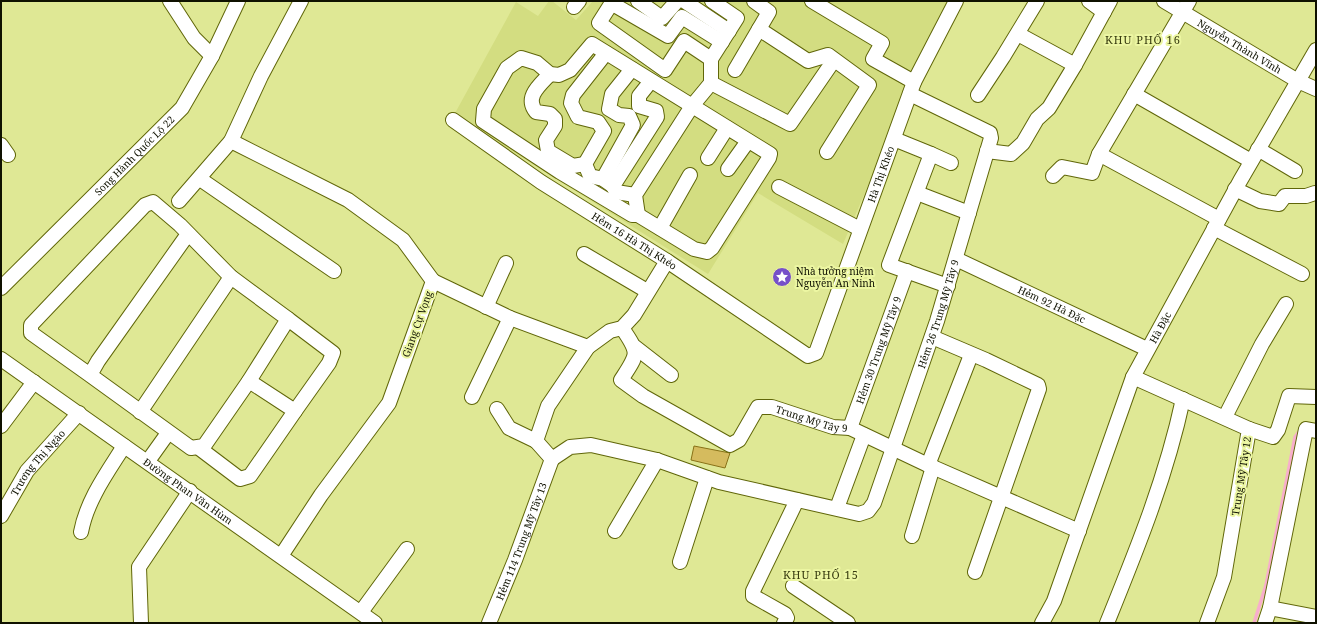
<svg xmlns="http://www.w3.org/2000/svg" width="1317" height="624" viewBox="0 0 1317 624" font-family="'Noto Serif',serif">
<rect width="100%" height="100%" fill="#dfe895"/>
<path fill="#d3dd81" d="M549 1H552L576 20 593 1H953L918 68 843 244 758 193 708 274 454 115 516 2 538 16Z"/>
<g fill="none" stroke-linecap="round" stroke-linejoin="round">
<path stroke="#f8aecc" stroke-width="3.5" d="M1254 623 1266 585 1295 437 1301 429"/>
</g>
<path fill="#d5bb5e" stroke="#887117" d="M694 446 730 453 725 468 691 460Z"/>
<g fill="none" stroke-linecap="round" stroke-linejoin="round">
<defs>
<g id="minor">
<path d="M170 1 194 38 212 56"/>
<path d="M613 1 599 23 665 70 684 41 711 59"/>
<path d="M638 1 662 18 677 1"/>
<path d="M684 1 729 31"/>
<path d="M812 1 882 43 873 59 914 82"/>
<path d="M1089 1 1104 12"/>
<path id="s1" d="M1164 1 1298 81 1316 89"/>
<path d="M611 3 668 36 682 17 722 42"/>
<path d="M574 7 579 1"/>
<path d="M759 29 808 61 828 55 869 85 827 152"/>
<path d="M1018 34 1075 65"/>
<path d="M592 44 770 154 769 158 712 248 707 252 694 249 638 215H632L560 172 483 121 484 109 507 68 521 58 537 63 550 74 559 75 570 70Z"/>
<path d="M606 53 573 95 571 103 578 117 598 122 604 131 585 164 590 176 603 179 613 186"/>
<path d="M735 70 769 12 754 1"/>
<path d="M550 74C540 85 524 97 536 112L550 114 555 119V126L546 140 548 151 573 166 585 164"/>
<path d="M711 83 790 124 834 60"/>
<path d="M1134 94 1251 161"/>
<path d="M978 95 1003 57 1037 1"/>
<path id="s2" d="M453 120 541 182 667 261 808 356 816 353 914 82 956 1"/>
<path d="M894 139 931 154 889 265 948 286"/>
<path d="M231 141 348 200 403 240 433 281 389 403 321 495 281 556"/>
<path d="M1 145 8 155"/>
<path d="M1258 149 1295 171"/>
<path d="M987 151 1011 154 1023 143 1037 119 1049 108 1075 65 1110 1"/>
<path d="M931 154 951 163"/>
<path d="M1099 154 1219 219"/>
<path d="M708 158 727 128"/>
<path d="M728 169 748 141"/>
<path d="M1053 176 1062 167 1092 173 1099 154 1189 1"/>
<path d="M200 179 334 271"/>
<path d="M603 179 633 125 629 116 619 115 609 109 612 94 632 69"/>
<path d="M779 187 860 229"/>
<path d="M1235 189 1260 201 1279 204 1285 196H1306L1315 193"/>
<path d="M917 193 969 213"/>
<path d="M635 195 616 192 613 186 657 117 656 111 639 106V96L651 81"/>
<path d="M179 201 231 141 261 76 301 1"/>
<path d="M638 215 635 195 692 106 711 83V59L737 18 712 1"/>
<path d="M660 228 690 175"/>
<path d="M1214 228 1302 274"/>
<path d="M584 254 647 291"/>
<path id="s3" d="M956 259 1147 349"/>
<path d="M433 281 510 318 588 347"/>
<path id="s4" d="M1 288 182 108 212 56 238 1"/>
<path d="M486 307 506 263"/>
<path d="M288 319 333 353 329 363 295 411"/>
<path id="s5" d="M622 328C640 354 638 354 621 380L643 396 730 445 739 440 758 407H772L833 427 850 428 928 465 1079 531"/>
<path d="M932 337 986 360 1038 385 1039 389 975 572"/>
<path d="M635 347 671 375"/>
<path id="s6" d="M1 359 375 623"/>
<path d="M90 375 31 333V325L145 205 153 202 180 225 231 277 288 319 249 381 204 446 191 448 90 375 98 361 188 234"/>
<path d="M1133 377 1249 429 1224 577 1207 623"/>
<path d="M472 397 510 318"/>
<path d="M497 409 509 428 536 441"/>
<path d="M140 412 231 277"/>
<path d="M1225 417 1262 344 1286 304"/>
<path d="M1 426 34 382"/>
<path id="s7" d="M850 428 907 271"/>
<path d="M1249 429 1273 437 1278 430 1289 396 1316 397"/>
<path d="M199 448 240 479 250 476 295 411 249 381"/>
<path id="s8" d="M552 459 570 447 591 445 657 460 719 482 859 514 868 511 874 503 937 321 991 138 990 133 910 94"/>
<path d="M552 459 536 441 548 406 588 347 610 331 622 328 634 315 667 261"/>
<path d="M148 461 168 433"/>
<path d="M928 465 971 355"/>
<path d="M837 508 864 435"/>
<path id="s9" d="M1 516 27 471 79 413"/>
<path d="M615 531 657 460"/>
<path d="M81 532C87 500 107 473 124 446"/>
<path d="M912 536 933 467"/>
<path d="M680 562 707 478"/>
<path d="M793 586 848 623"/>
<path d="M1270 608 1316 617"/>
<path d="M361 612 407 549"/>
<path d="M141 623 139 567 190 491"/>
<path id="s10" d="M489 623 515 560 552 459"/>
<path d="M784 623 787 618 785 614 753 596V591L797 500"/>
<path id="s11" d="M1042 623 1054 601 1133 377 1240 181 1316 50"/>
<path d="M1107 623C1137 549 1166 478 1183 399"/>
<path d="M1265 623 1270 608 1306 429 1316 431"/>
</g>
</defs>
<use href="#minor" stroke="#606609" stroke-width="16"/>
<use href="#minor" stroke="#fff" stroke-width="14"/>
</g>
<defs>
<symbol id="sight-disc" viewBox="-11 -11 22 22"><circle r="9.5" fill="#7650c9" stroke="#ecf6a2"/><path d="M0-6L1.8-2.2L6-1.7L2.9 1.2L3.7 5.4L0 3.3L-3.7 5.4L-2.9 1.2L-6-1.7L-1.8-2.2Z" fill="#fff"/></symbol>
</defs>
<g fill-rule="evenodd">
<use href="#sight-disc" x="771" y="266" width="22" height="22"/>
</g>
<g text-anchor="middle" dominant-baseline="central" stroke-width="4" stroke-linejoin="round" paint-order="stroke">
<g font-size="10" fill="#0f1100" stroke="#ecf6a2">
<text stroke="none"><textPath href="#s1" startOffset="88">Nguyễn Thành Vĩnh</textPath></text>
<text stroke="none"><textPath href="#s4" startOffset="188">Song Hành Quốc Lộ 22</textPath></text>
<text stroke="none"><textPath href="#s2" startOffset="625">Hà Thị Khéo</textPath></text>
<text stroke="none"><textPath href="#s2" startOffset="218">Hẻm 16 Hà Thị Khéo</textPath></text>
<text stroke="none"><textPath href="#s3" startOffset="106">Hẻm 92 Hà Đặc</textPath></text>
<text stroke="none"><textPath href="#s8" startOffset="539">Hẻm 26 Trung Mỹ Tây 9</textPath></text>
<text transform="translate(417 324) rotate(-70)">Giang Cự Vọng</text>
<text stroke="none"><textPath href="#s11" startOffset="319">Hà Đặc</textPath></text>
<text stroke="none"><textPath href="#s7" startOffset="83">Hẻm 30 Trung Mỹ Tây 9</textPath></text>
<text stroke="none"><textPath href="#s5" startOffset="290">Trung Mỹ Tây 9</textPath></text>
<text stroke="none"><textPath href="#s9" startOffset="65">Trương Thị Ngào</textPath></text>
<text transform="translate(1241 476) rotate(-81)">Trung Mỹ Tây 12</text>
<text stroke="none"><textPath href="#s6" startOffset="229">Đường Phan Văn Hùm</textPath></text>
<text stroke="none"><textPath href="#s10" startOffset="88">Hẻm 114 Trung Mỹ Tây 13</textPath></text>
</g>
<g font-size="10" fill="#0f1100" stroke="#ecf6a2" text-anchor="start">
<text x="796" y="271">Nhà tưởng niệm<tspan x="796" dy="12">Nguyễn An Ninh</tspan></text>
</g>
<g font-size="11" letter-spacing="1" fill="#383c10" stroke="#ecf6a2">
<text x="1143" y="39">KHU PHỐ 16</text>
<text x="821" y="574">KHU PHỐ 15</text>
</g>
</g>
<rect width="1317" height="624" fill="none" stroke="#0f1100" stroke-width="4"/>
</svg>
